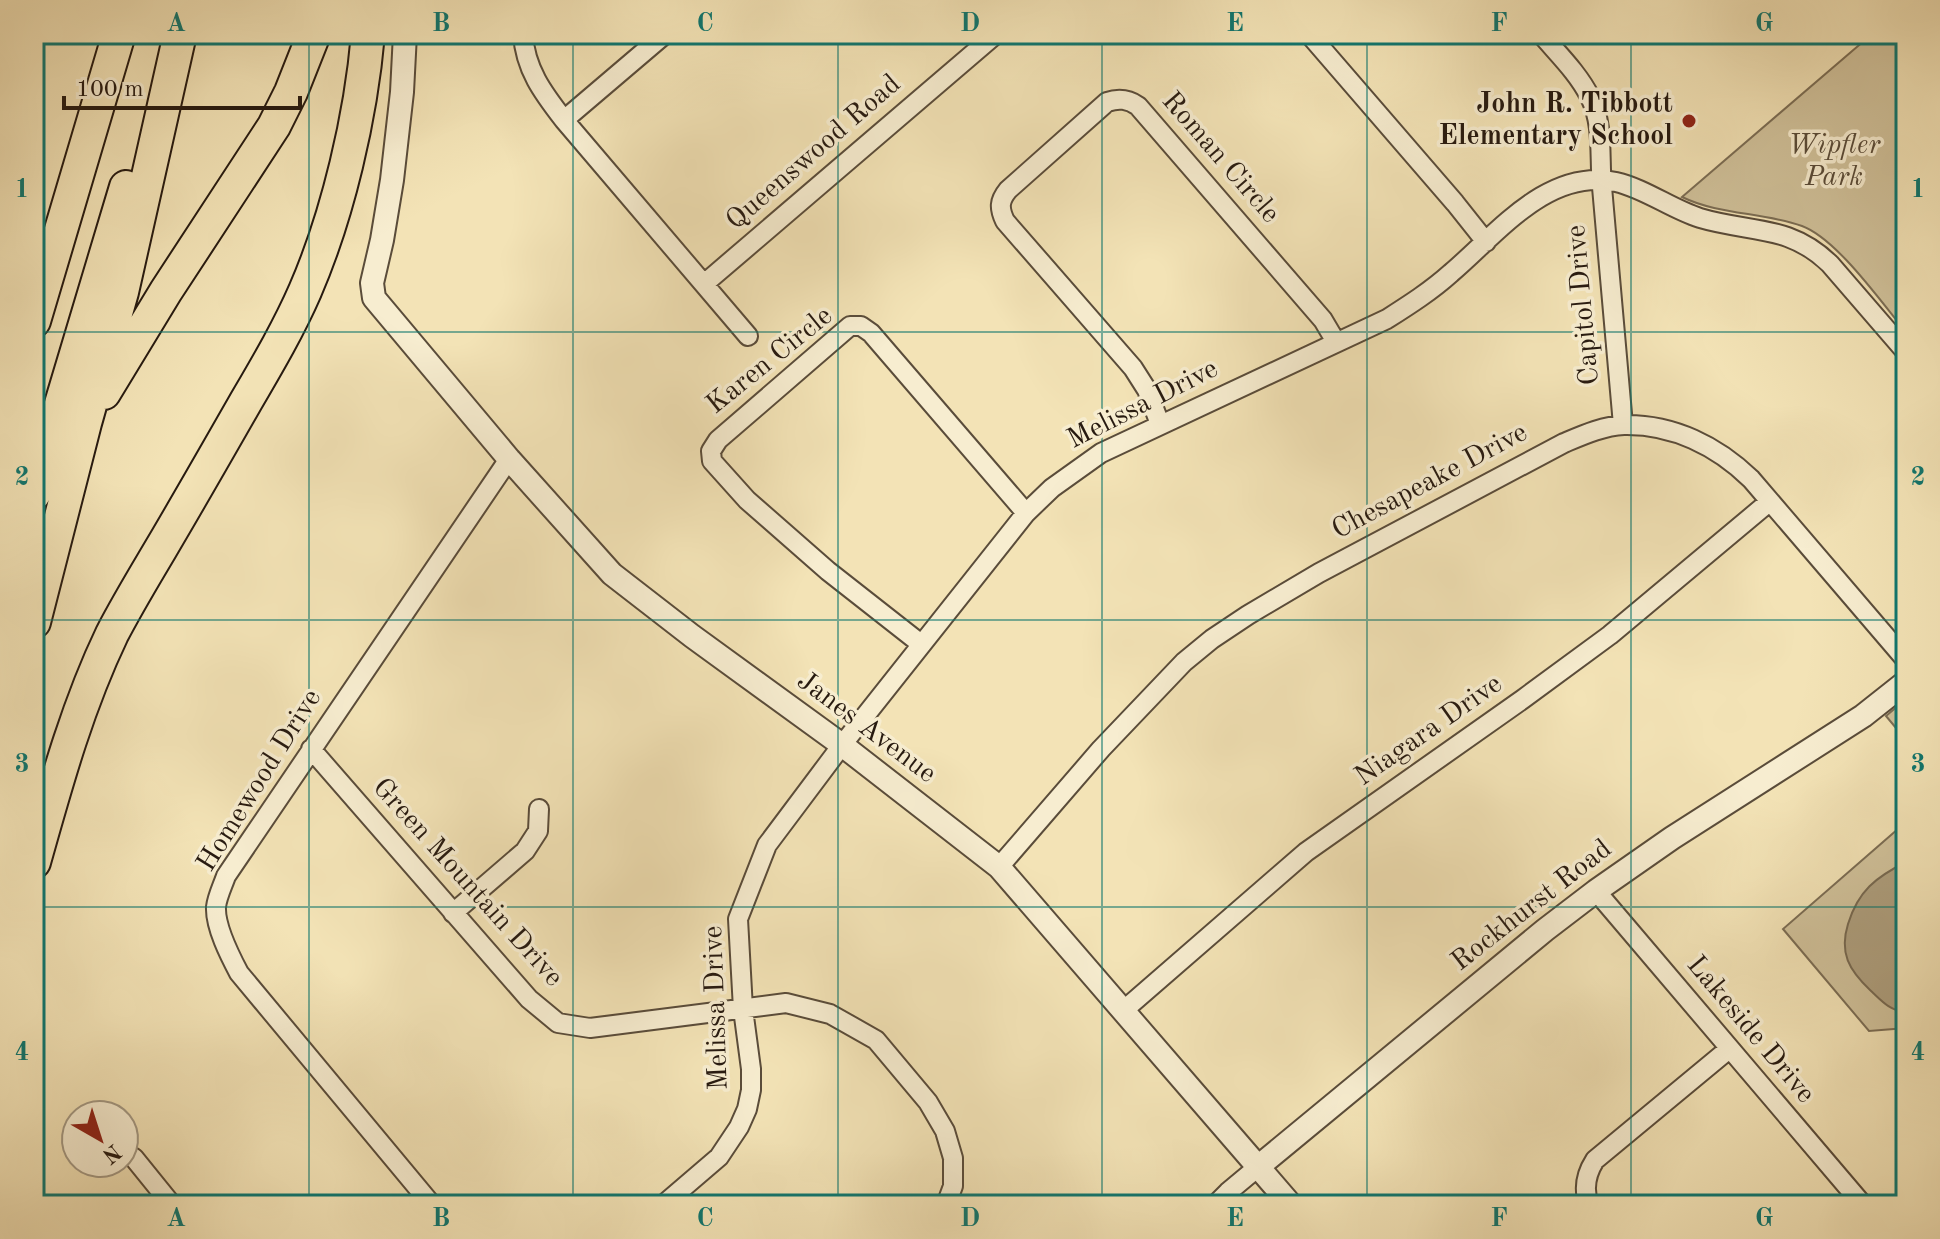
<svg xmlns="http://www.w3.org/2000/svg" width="1940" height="1239" viewBox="0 0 1940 1239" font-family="'Old Standard TT',serif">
<rect width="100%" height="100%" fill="#f3e3b6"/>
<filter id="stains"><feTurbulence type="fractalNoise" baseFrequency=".0025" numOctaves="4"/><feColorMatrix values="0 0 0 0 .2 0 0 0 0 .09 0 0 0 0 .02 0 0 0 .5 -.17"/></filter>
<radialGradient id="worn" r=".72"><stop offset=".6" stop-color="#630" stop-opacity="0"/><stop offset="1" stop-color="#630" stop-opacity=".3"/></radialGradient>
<path fill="#d0c19a" stroke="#7c6e55" stroke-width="2" d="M1872 34H1906V332C1881 302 1837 239 1802 226 1763 212 1719 215 1682 197Z
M1906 699V740L1886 716Z
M1906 822V1028L1869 1031 1783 929Z"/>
<path fill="#ae9f7e" stroke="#786a52" stroke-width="2" d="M1906 862V1013C1888 1009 1883 1002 1870 990 1849 970 1839 953 1848 924 1858 891 1876 877 1906 862Z"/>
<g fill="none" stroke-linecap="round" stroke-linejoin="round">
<defs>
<path id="minor" d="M523 34C525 69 543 93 564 120L748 336
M1309 34 1455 203 1486 242
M1541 34C1558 54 1578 73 1590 97 1604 125 1599 157 1602 187 1609 266 1616 346 1623 425
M564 120 665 34
M704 284 996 34
M1160 424 1147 390 1133 368 1005 221C999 208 999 201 1008 190L1107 102C1119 98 1128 99 1138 106L1323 320 1336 342
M921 644 828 571 747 500 712 461 711 451 718 440 850 326H861L871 333 1026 513
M311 749 529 999 558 1023 590 1028 786 1003 830 1014 876 1040 928 1102 945 1131 953 1158V1186L946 1205
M999 867 1101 749 1184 662 1212 639 1248 615 1319 573 1564 443C1583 435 1603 426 1624 425 1673 424 1717 446 1751 479L1906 660
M1596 891 1863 1205
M453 913 525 851 538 831 539 809
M1124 1010 1306 852 1523 699 1610 635 1769 502
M124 1152 134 1158 172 1205
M432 1205 239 973C230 956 215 927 216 907 217 897 223 885 226 876L509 459
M663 1205 719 1157 739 1127 747 1109 751 1090V1069L743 1009 738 919 767 845 842 745 1026 513 1052 488 1101 453 1387 319C1409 305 1431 291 1451 273 1497 234 1548 167 1616 182 1646 189 1671 209 1700 218 1750 233 1789 224 1830 264L1906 352
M1215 1205 1228 1192 1258 1167
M1589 1205C1583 1189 1586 1174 1595 1160L1729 1049"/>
<path id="tertiary" d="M405 34 402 92 392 180 382 240 372 283 374 298 509 459 612 574 692 636 842 745 999 867 1291 1205
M1258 1167 1545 930 1596 891 1672 838 1863 716 1906 682"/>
<path id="motorway" d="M34 321 119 34
M104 393 166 291 274 126 291 92 314 34
M34 494 126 187
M34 622 85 423 122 292 180 34
M34 862C56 784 77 707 112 634 127 605 144 577 160 550 189 501 217 452 245 403 266 367 288 330 305 291 338 215 361 116 368 34"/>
</defs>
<use href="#minor" stroke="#5a4c3a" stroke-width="22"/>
<use href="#tertiary" stroke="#5a4c3a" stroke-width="26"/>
<use href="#motorway" stroke="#271a10" stroke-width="36"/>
<use href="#minor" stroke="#f7edd0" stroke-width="18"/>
<use href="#tertiary" stroke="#f7edd0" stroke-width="22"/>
<use href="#motorway" stroke="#f3e3b6" stroke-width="32"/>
</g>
<path fill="none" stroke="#0f766e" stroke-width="2" stroke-opacity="0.55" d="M309 34V1205M573 34V1205M838 34V1205M1102 34V1205M1367 34V1205M1631 34V1205M34 332H1906M34 620H1906M34 907H1906"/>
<circle fill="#8f2418" stroke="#f7edd0" stroke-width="3" cx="1689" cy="121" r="8"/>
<g text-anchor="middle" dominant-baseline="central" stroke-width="7" stroke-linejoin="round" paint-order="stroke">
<g font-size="28" font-weight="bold" fill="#271a10" stroke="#f7edd0" text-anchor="end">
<text x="1673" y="105">John R. Tibbott<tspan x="1673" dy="32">Elementary School</tspan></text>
</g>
<g font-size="28" font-style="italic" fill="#5a4c39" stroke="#f7edd0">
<text x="1834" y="146">Wipfler<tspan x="1834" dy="32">Park</tspan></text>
</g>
<g font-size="28" fill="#271a10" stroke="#f7edd0">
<text transform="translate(814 153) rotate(-41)">Queenswood Road</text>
<text transform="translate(1220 158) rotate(49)">Roman Circle</text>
<text transform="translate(1584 305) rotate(-95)">Capitol Drive</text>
<text transform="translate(770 361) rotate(-39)">Karen Circle</text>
<text transform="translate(1143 405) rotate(-27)">Melissa Drive</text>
<text transform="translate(1430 482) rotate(-28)">Chesapeake Drive</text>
<text transform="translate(866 728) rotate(37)">Janes Avenue</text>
<text transform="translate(1429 731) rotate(-35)">Niagara Drive</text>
<text transform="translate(260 781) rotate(-58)">Homewood Drive</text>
<text transform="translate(467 883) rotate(48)">Green Mountain Drive</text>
<text transform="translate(1532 906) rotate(-38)">Rockhurst Road</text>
<text transform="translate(717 1008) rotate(-92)">Melissa Drive</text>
<text transform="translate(1750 1030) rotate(50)">Lakeside Drive</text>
</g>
</g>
<rect width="1940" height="1239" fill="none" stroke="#f3e3b6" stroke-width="88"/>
<g transform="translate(100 1139) rotate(141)"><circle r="38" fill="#f7edd0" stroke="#a49983" stroke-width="2"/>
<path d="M0-6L14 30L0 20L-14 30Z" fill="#8f2418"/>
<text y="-12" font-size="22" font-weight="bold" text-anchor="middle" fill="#271a10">N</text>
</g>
<path d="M64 96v12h236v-12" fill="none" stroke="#271a10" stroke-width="4"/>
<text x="76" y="96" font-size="24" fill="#271a10" stroke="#f7edd0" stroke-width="6" paint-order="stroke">100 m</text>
<rect x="44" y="44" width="1852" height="1151" fill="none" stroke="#0f766e" stroke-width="3"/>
<g font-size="26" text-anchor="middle" font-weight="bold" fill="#0f766e">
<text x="176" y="31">A</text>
<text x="441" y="31">B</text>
<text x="705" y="31">C</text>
<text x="970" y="31">D</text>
<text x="1235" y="31">E</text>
<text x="1499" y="31">F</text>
<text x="1764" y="31">G</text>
<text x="22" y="197">1</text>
<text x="1918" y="197">1</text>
<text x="22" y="485">2</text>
<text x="1918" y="485">2</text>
<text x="22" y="772">3</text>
<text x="1918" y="772">3</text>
<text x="22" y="1060">4</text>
<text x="1918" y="1060">4</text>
<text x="176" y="1226">A</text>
<text x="441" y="1226">B</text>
<text x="705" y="1226">C</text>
<text x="970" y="1226">D</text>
<text x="1235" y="1226">E</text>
<text x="1499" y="1226">F</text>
<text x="1764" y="1226">G</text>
</g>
<rect width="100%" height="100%" filter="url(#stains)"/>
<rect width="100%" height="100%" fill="url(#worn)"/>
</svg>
